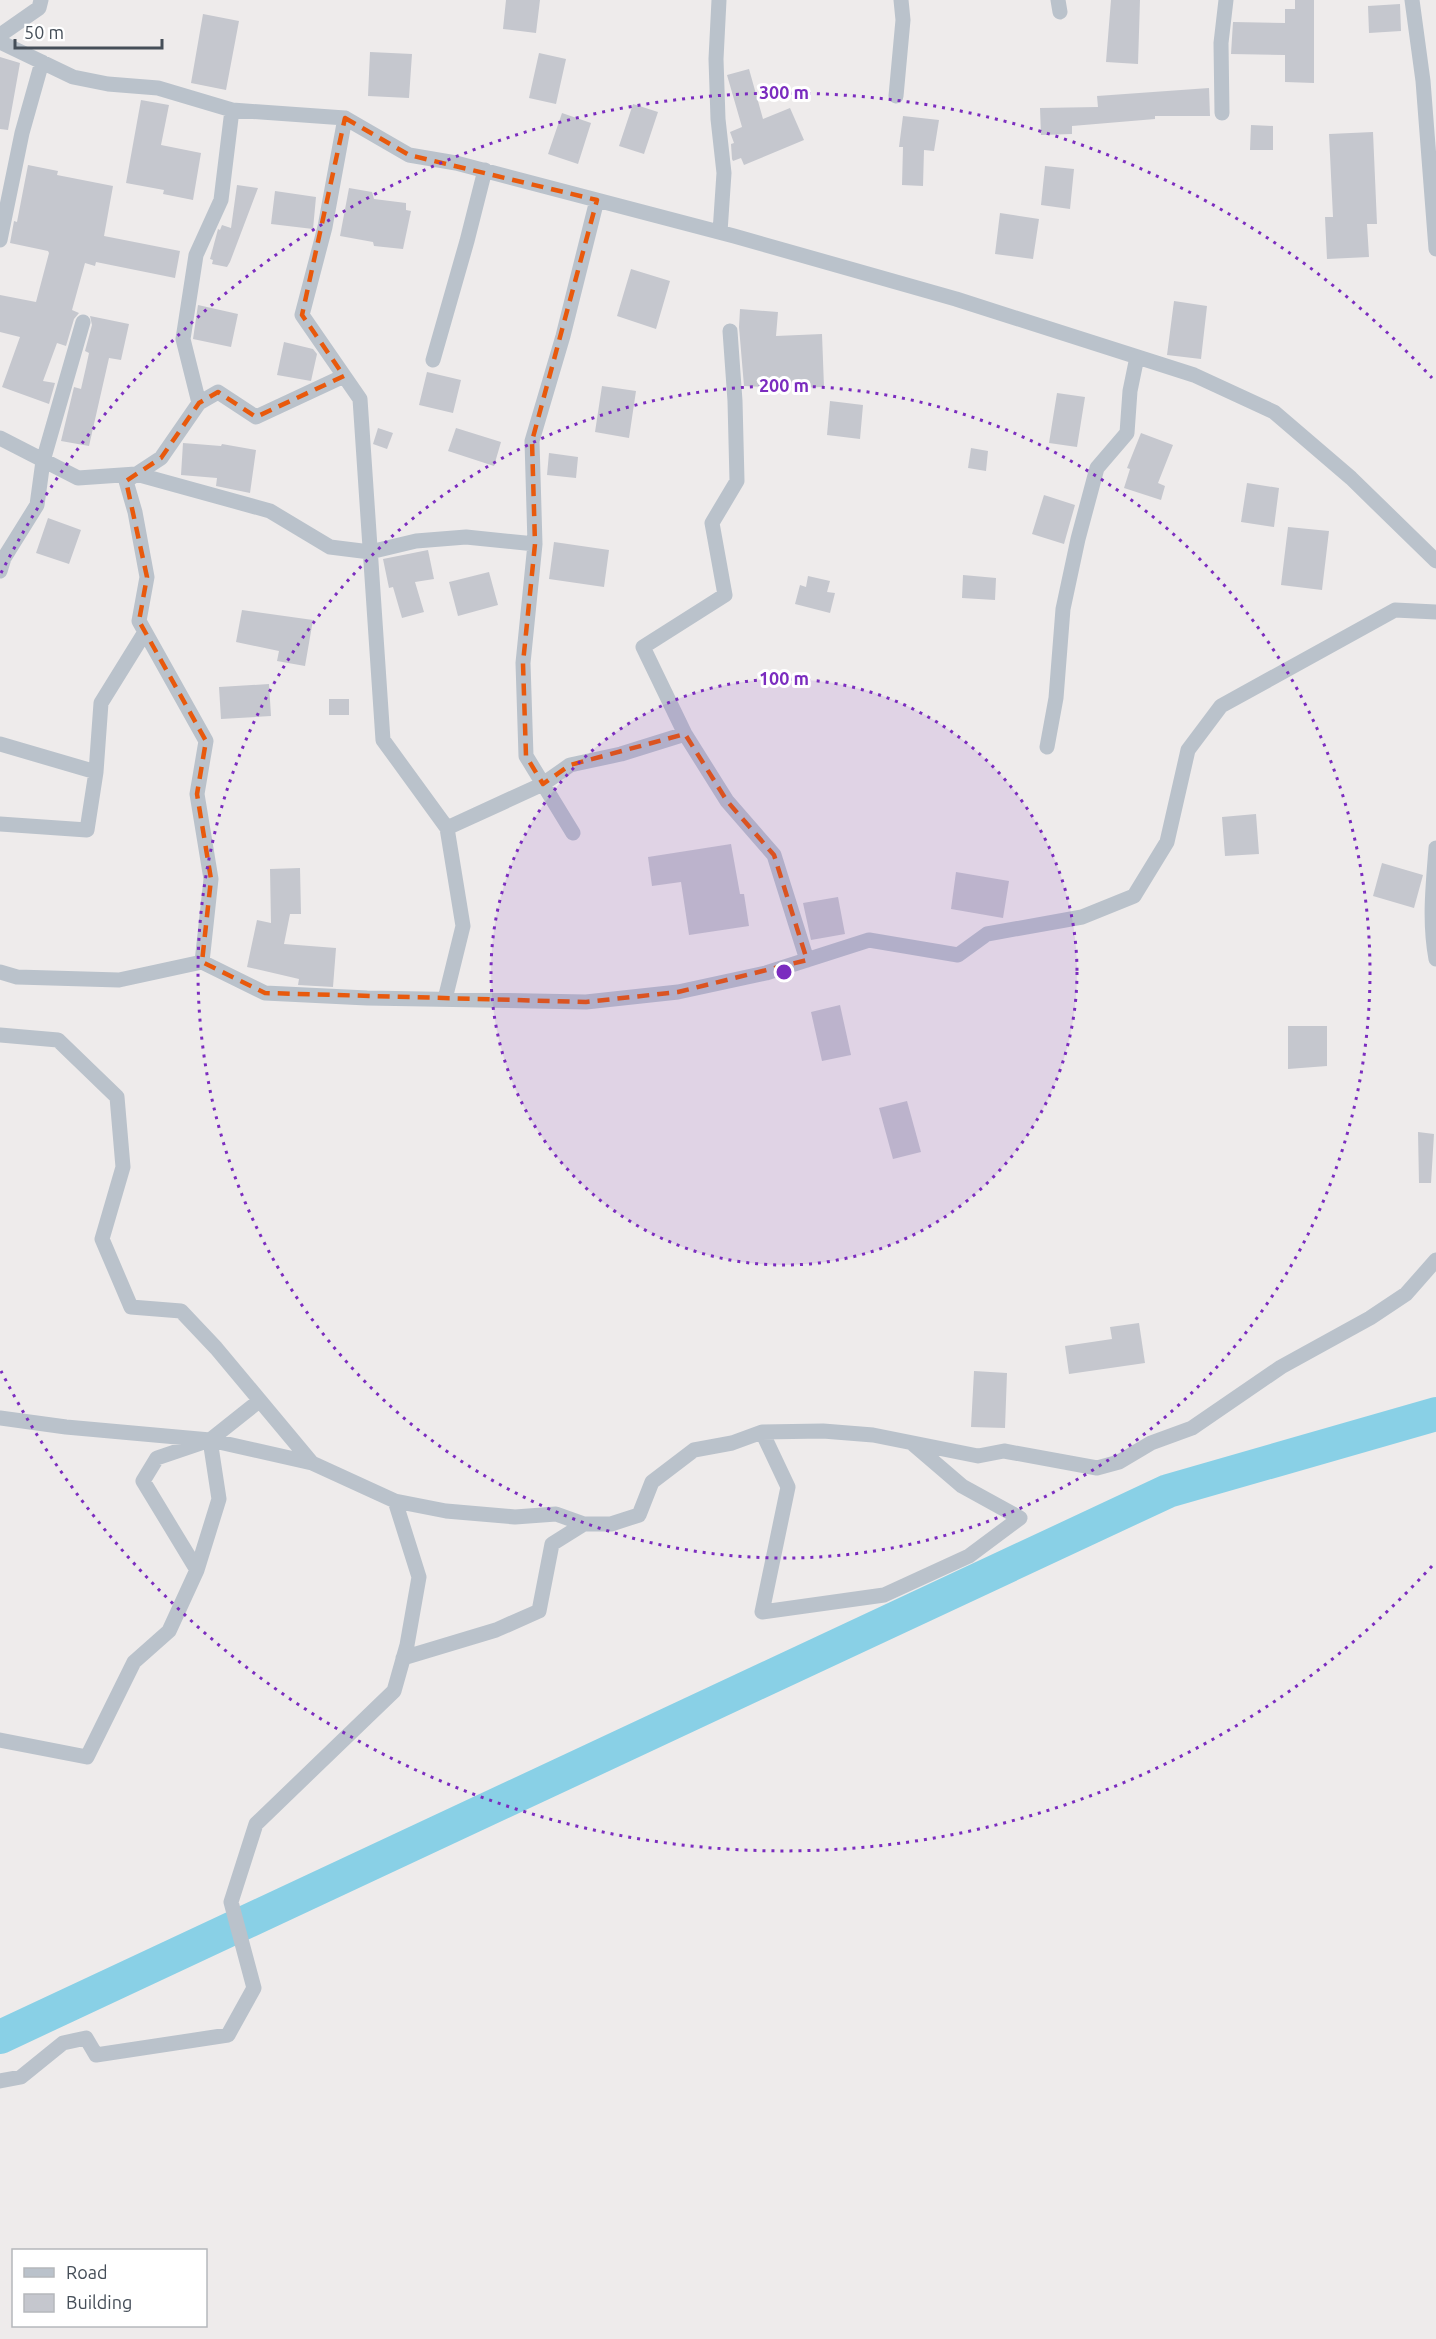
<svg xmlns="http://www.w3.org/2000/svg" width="1436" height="2339" viewBox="0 0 1436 2339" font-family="Ubuntu,sans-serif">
<rect width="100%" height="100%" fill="#eeebeb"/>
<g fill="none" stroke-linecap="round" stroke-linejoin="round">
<path stroke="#89d0e6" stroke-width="34" d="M0 2037 1168 1491 1436 1414"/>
</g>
<path fill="#c5c7ce" d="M506 0H540L536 33 503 29Z
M1111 0H1140L1138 64 1106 62Z
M1295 0H1314V83L1285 82V55L1231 54 1233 22 1285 23V9H1295Z
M1400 4 1401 31 1369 33 1368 6Z
M203 14 239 21 226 90 191 83Z
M370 52 412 54 409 98 368 96Z
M539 53 566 59 556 104 529 98Z
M0 57 20 63 8 130 0 129Z
M749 69 763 119 790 108 804 140 744 165 741 158 733 161 732 159 731 144 734 143 730 132 742 127 727 75Z
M1209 88 1210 116H1155V119L1072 126V134L1041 135 1040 108 1098 107 1097 96Z
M141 100 169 105 161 145 201 153 193 200 163 194 164 190 126 183Z
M633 104 658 112 644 154 619 146Z
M562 113 591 123 578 164 548 154Z
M903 116 939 120 934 151 924 150 923 186 902 185 903 147H899Z
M1251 125 1273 126V150H1250Z
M1373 132 1377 224H1367L1369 257 1327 259 1325 217H1333L1329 134Z
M28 165 58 171 57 175 113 186 104 236 180 251 175 278 96 262 95 266 85 263 72 310 79 313 74 319 66 346 57 343 43 381 55 383 49 404 2 387 20 337 0 332V295L36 302 49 253 48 251 10 243 14 221 17 222Z
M1045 166 1074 169 1070 209 1041 205Z
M237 185 258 188 230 262 227 267 212 264 213 260 210 259 218 229 220 230 222 225 231 228Z
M349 188 372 192 374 199 406 203V210L411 211 403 249 374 246 373 242 340 236Z
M275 191 316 197 313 229 271 224Z
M1000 213 1039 219 1033 259 995 254Z
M631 269 670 281 656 329 617 316Z
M1174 301 1207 306 1201 359 1167 355Z
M198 305 238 314 231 347 193 339Z
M740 309 778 312 776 336 822 334 824 387 789 388 744 386 739 327Z
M90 316 129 324 121 360 109 358 89 446 61 441 74 387 81 389 86 367 89 353 85 351 92 325Z
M284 342 313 349 317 354 311 381 277 375Z
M427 372 461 380 453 413 419 405Z
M602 386 636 391 629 438 595 432Z
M1057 393 1085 397 1077 447 1049 443Z
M830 401 863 405 860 439 827 435Z
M378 428 393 433 387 449 373 444Z
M456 428 501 442 494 466 448 451Z
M1141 433 1173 445 1158 483 1165 486 1161 500 1124 488 1130 469 1127 468Z
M183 443 221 446 222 444 256 450 250 493 216 486 217 478 181 475Z
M971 448 988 451 986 471 968 468Z
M549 453 578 457 576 478 547 475Z
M1247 483 1279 488 1274 527 1241 522Z
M1044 495 1075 505 1064 544 1032 534Z
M48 518 81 530 69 564 36 553Z
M1288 527 1329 531 1322 590 1281 585Z
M554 542 609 550 604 587 549 579Z
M428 550 434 579 415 582 424 612 402 618 393 587 389 588 383 559Z
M489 572 498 605 458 616 449 582Z
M963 575 996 578 995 600 962 598Z
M808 576 830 581 827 592 835 593 830 613 795 604 800 585 806 587Z
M242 610 313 620 305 666 277 661 279 651 236 642Z
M269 684 271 716 221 719 219 687Z
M329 699H349V715H329Z
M1256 814 1259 854 1225 856 1222 817Z
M731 844 740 894H744L749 926 689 935 681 882 652 886 648 857Z
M1382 863 1423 875 1414 908 1373 896Z
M300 868 301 914H290L284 944 336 948 333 987 298 985 299 979 247 967 257 920 271 923 270 869Z
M956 872 1009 881 1003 918 951 909Z
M838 897 845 934 811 940 803 903Z
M840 1005 851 1055 822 1061 811 1012Z
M1288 1026H1327V1066L1288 1069Z
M907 1101 921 1152 893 1159 879 1108Z
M1418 1132 1434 1134 1431 1183H1419Z
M1139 1323 1145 1363 1069 1374 1065 1346 1112 1339 1110 1327Z
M974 1371 1007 1373 1005 1428 971 1427Z"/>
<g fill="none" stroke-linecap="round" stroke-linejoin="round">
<path stroke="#bac2cb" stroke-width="15" d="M719 0 716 59 718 119 724 173 720 232
M1058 0 1060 12
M1412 0 1423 81 1436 249
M0 35 39 8 41 0
M0 42 73 77 108 84 158 88 232 110 345 118 409 155 456 163 734 236 956 299 1194 375 1274 412 1351 478 1436 561
M896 96 903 20 901 0
M1222 113 1221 43 1226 0
M345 118 325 227 302 315 360 399 383 740 447 828 463 926 445 999
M0 240 22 133 42 62
M433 360 467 241 485 170
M199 403 218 392 256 417 344 376
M0 438 78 478 136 474 270 511 330 547 370 552 416 541 466 537 535 544
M0 571 4 558 37 505 43 461 83 322
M685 734 643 647 725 595 712 523 737 481 735 401 730 331
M0 744 96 772
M1047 747 1056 698 1063 609 1078 539 1097 468 1127 433 1130 391 1137 357
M0 824 87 830 96 772 101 703 145 632
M447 828 543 784 570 765 621 754 685 734 727 801 774 855 807 960
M573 833 526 756 523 663 535 544 532 441 563 336 597 200
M1436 848C1433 886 1429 922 1436 959
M202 962 211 879 197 794 206 741 139 621 147 577 135 512 126 481 161 458 199 403 183 339 196 255 221 200 232 110
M0 972 17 977 119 980 202 962 265 993 367 998 586 1002 678 992 766 973 869 940 958 955 987 934 1082 917 1134 896 1167 842 1188 750 1221 706 1395 610 1436 612
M0 1035 58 1040 117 1097 123 1167 102 1239 131 1307 181 1311 216 1348 312 1463
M0 1418 66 1427 210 1440 312 1463 395 1501 446 1511 515 1517 556 1514 584 1524H611L639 1515 652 1482 694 1450 732 1443 762 1432 823 1431 873 1435 978 1456 1004 1451 1097 1468 1119 1462 1151 1443 1192 1428 1281 1367 1370 1318 1406 1294 1436 1260
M762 1432 788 1487 762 1612 884 1595 969 1556 1020 1518 962 1486 913 1444
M210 1440 219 1499 197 1570 143 1481 157 1458 210 1440 259 1401
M403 1658 496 1630 539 1611 552 1544 584 1524
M0 1740 87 1757 134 1662 169 1631 197 1570
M0 2081 21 2077 63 2043 86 2038 96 2055 228 2035 254 1988 231 1902 256 1824 394 1691 407 1645 419 1577 395 1501"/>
</g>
<path fill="none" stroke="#e8590c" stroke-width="4.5" stroke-dasharray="12 8" stroke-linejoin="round" d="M345 118 409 155 597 200 532 441 535 544 523 663 526 756 543 784 570 765 685 734 727 801 774 855 807 960 678 992 586 1002 265 993 202 962 211 879 197 794 206 741 139 621 147 577 126 481 161 458 199 403 218 392 256 417 344 376 302 315Z"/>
<circle cx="784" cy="972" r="293" fill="#7b2cbf" fill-opacity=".12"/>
<g fill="none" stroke="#7b2cbf" stroke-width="3" stroke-dasharray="3 6">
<circle cx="784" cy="972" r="293"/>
<circle cx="784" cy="972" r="586"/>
<path d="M1432 1566A879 879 0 0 1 1 1371M1 573A879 879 0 0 1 1432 378"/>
</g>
<circle cx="784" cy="972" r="9" fill="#7b2cbf" stroke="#fff" stroke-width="3"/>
<g font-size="18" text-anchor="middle" font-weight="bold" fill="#7b2cbf" stroke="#fff" stroke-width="6" stroke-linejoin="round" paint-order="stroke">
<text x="784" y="99">300 m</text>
<text x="784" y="392">200 m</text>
<text x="784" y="685">100 m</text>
</g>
<rect x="12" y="2249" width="195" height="78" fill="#ffffff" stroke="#b5b8bc" stroke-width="1.5"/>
<rect x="24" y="2268" width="30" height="9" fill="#bac2cb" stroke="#b5b8bc" stroke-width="1.5"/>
<text x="66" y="2279" font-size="18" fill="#454e58">Road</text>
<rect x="24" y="2294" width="30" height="18" fill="#c5c7ce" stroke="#b5b8bc" stroke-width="1.5"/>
<text x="66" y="2309" font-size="18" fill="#454e58">Building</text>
<path d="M15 39v9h147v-9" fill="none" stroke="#454e58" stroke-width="3"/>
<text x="24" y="39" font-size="18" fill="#454e58" stroke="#ffffff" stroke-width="4.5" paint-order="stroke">50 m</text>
</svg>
